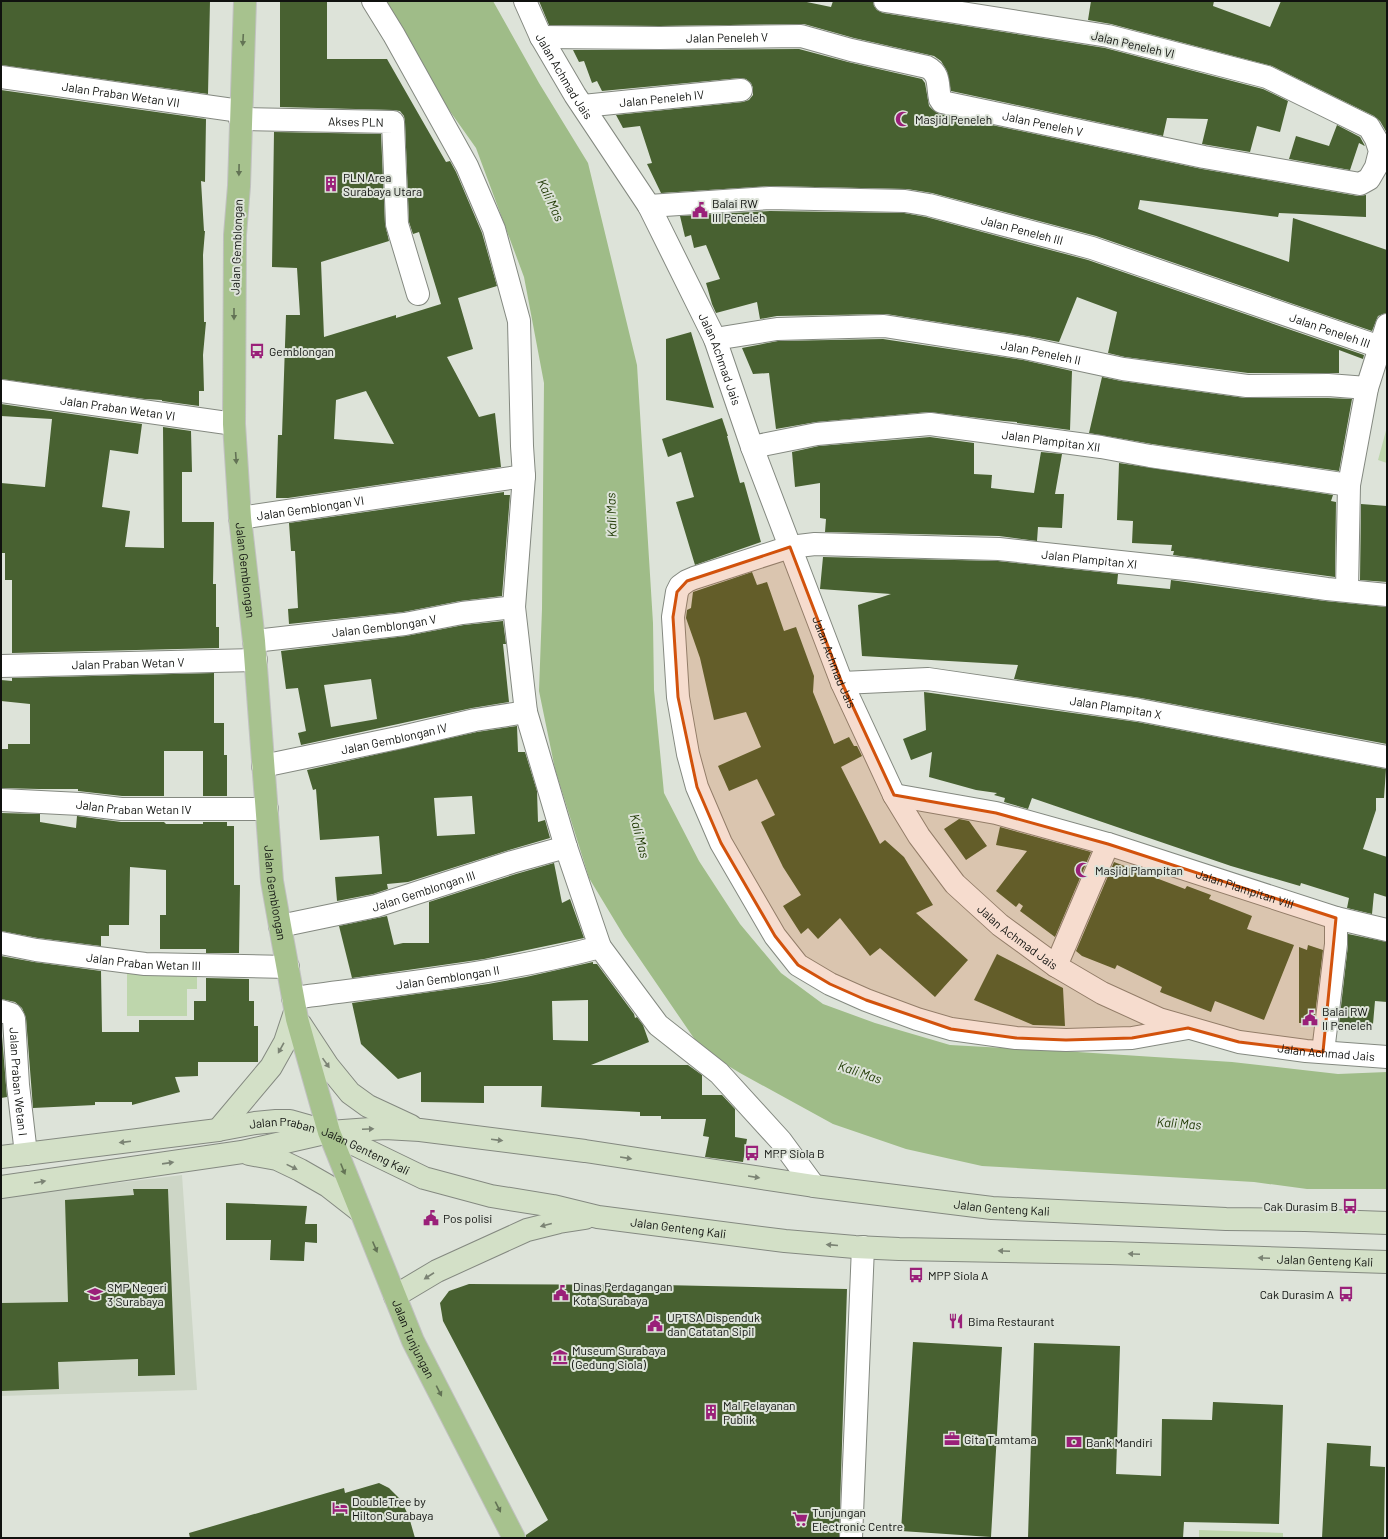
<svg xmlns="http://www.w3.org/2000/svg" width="1388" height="1539" viewBox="0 0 1388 1539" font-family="Barlow,sans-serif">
<rect width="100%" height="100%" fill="#dde3d9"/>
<path fill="#cdd6c6" d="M182 1175 197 1390 1 1396V1197Z"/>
<path fill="#bed6ac" d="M1387 427V463L1378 460Z
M197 954V989H187V1016H127V955Z
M1199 1530 1283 1533V1538H1199Z"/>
<path fill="#9fbc88" d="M384 1H493L539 83 588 163 637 365 653 623 654 690 664 793 699 861 740 924 781 973 823 1004 875 1023 950 1045 1062 1051 1232 1062 1338 1074 1387 1072V1189H1307L1254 1182 982 1166 906 1149 833 1124 740 1073 702 1050 624 936 589 878 555 769 539 691 542 609 544 383 524 277 476 148 408 52Z"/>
<path fill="#486131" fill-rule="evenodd" d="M1 1H210L208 94 1 65Z
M280 1H327V59H387L446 162 450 161 456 172 482 233 497 286 458 298 473 349 447 357 479 417 495 413 501 467 288 498H276L278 435H282L286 315H300L297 268 272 267 274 132 381 134 385 224 389 241 321 262 324 337 396 315V318L441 304 419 232 413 234 409 222 405 122 404 116 400 111 393 110 280 107ZM366 391 394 444 334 439 336 400Z
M539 1H802L831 7 833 1H873L874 6 877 10 883 13 1105 48 1263 89 1288 101 1280 132 1257 126 1250 152 1202 144 1208 119 1167 118 1163 136 951 91 947 71 941 61 934 56 854 38 804 24 660 26 549 25Z
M1091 1H1214L1213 6 1270 27 1281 1H1387V133L1380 121 1374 116 1272 66 1111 24 1088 20Z
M799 49 848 62 922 79 925 83 929 106 932 109 939 114 1202 169 1358 196 1366 195V217L1279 213 1278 217 1140 200 1138 209 1289 262 1293 218 1387 250 1386 313 1378 316 1372 331 1096 236 932 193 907 189 770 186 661 193 647 164 652 163 640 126 623 128 616 115 743 102 749 100 753 95V88L751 83 746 79 740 78 602 91 597 81 592 83 584 61 579 62 573 50H660Z
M1 90 206 119 205 182 201 181 204 231H205L203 255 204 322H206L203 355 204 391H199V406L162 401V400L145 399 1 379Z
M1337 125 1360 137 1365 146 1359 143 1350 170 1289 159 1296 136 1329 146Z
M770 211 904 213 926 217 1088 260 1364 355 1363 359 1339 350V373H1248L1125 357 1108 353 1117 312 1077 297 1059 342 1027 336 886 314 777 316 760 319 757 302 716 313 712 304 706 283 720 279 706 245 694 248 691 235 685 237 680 216Z
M691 332 714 408 666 400V339Z
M883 339 1023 360 1072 371 1070 430 1017 423V422L1004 421 929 412 816 422 776 429 769 373 753 374 742 348 778 341Z
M1102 377 1121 381 1245 398H1328L1352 399 1339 471 1152 444 1089 433Z
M1 404 142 424 138 454 110 450 102 507 130 511 125 547 164 548 163 427 191 431 192 472H182V522H214L213 584H216V627H219V648L12 653V580H5V553H1V483L45 487 52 419 1 416Z
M722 418 728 436H727L740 483 744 482 761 542 695 565 676 502 694 497 681 452 668 457 662 439Z
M930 437 974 443V474L992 475 991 488 1034 493 1041 452 1062 454 1055 494H1064L1062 528 1038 527 1037 541 999 536 825 532 826 519 820 518V483L795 487 792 452 819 446Z
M1119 463 1333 495 1331 501 1336 502 1335 577 1173 555 1174 551H1171L1172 545 1132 543 1133 521 1117 520Z
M504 492V495H510L502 596 460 601 403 612 289 624 288 609 298 608 295 551H291L289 523Z
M1361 504 1387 506V582L1360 580Z
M823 557 998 561 1118 574 1117 584 1170 589 1171 580 1325 601 1387 607V744L1141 698 1014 679 1018 665 862 656 858 605 891 594 820 589Z
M752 572 757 585 767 582 784 631 796 627 814 676 813 692 834 744 849 737 854 746H857L862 756 841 767 880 844 885 840 904 857 933 905 916 913 968 960 935 997 880 948 870 956 840 918 818 939 808 928 801 934 783 906 801 895 783 867 761 822 775 815 757 779 729 791 718 766 761 747 746 712 714 720 700 658 686 618 687 610 691 608 693 592Z
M503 621 506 644H503L509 702 472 708 301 745 298 733 306 731 298 688 286 689 281 651 406 636 464 625ZM371 679 377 719 331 727 324 685Z
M214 673V723H224V755H227V796H203V751H164V796H122L78 791V789H39L1 788V749H8V744H30V704L1 701V680L12 681V678Z
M924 692 1137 722 1386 769 1384 798H1376V810L1363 849 1387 857V897L1374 893 1372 914 1347 908 1349 898 1301 883 1300 886 1231 866 1032 798 1028 809 1004 802 1005 798 994 795 997 793 976 790 929 777 932 752 911 760 903 739 926 730Z
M517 726 518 752H525L537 791 538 822 545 820 550 838 509 850 408 882 387 884 388 889 373 894 337 901 335 877 382 874 379 836 320 840 316 789 313 790 307 770 477 732ZM472 796 475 834 437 836 434 798Z
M1 813 40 814V822L76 828 77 816 121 822H164L166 824H203V822H227V826H234V885H240L239 953H206V949H160V915H166V870L130 867 129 925H109V936H101V946L38 938 1 931Z
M959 819 969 821 987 846 966 860 944 829Z
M1000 827 1091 852 1055 937 1020 911 1023 906 1019 903 1016 907 996 891 1027 851 996 845Z
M1114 862 1185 889 1187 886 1211 895 1209 899 1252 916 1247 929 1294 945 1264 1020 1215 1001 1211 1012 1160 992 1162 987 1117 965 1115 969 1082 956 1076 951Z
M554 863 562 903 570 899 584 938 484 959 352 978 339 926 387 916 394 945 403 943H429V902L516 874Z
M1348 934 1387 942V1002L1375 1001 1373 1024H1339L1348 945Z
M1308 945 1323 950 1314 1023H1299V947L1307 950Z
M997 954 1063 988 1065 1026 1033 1025 974 1000Z
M1 956 34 962 101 971 102 1032H139V1020H194V1001H206V978L249 979V1001H254V1026H258V1062H198V1076L175 1077 180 1092 132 1105V1102H95V1105L33 1108 26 1018 22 1008 15 1002 1 999Z
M593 962V964H597L634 1014 635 1018 637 1017 643 1025 649 1042 591 1065H688L702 1075V1095H722L735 1109V1137L747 1139 743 1162 705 1157 709 1137 703 1136 706 1119H661V1116H640V1112L541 1107 542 1086H484V1103L421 1102V1072L398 1079 361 1044 352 1003 488 984 526 977ZM588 1000V1041L553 1040 552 1001Z
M1 1024 7 1097 1 1098Z
M133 1189H168L175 1375 138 1376V1359L58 1362 59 1389 1 1391V1303L68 1302 65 1200 134 1195Z
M226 1203 307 1206 305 1224H317V1243L305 1242 304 1261 270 1260 271 1240H226Z
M469 1284 662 1285 847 1289 839 1538H526V1535L548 1520 443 1321 440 1303 449 1291Z
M913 1342 1002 1347 991 1537 901 1531Z
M1034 1343 1120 1346 1116 1474 1161 1476 1162 1419 1212 1420 1213 1402 1283 1405 1279 1524 1184 1522 1183 1538H1028Z
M1327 1443 1371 1446 1370 1466 1385 1467 1384 1538H1322Z
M379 1483 389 1488 401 1500 409 1517 415 1538H190L189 1533 344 1488 345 1493Z"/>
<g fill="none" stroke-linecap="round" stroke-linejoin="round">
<defs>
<g id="minor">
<path d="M373 1 394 35 467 166 494 229 519 321 522 446 524 476 514 607 526 712 566 847 600 947 658 1025 719 1073 781 1141 814 1186"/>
<path id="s1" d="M541 37 660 38 801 36 851 50 927 67C941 74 937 86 940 99L942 102 1204 157 1360 184 1369 179 1376 167 1380 151 1376 139 1369 127 1267 77 1108 36 885 1"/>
<path id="s2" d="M1 77 240 111"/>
<path id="s3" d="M583 106 741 90"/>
<path id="s4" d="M240 119 393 122 397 224 418 294"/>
<path id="s5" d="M649 206 770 198 905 201 929 205 1092 248 1380 347"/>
<path id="s6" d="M715 339 777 329 884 326 1025 348 1123 369 1247 386 1328 385 1367 388"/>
<path id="s7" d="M1 391 234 424"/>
<path id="s8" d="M752 447 817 434 930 424 1101 447 1150 456 1349 485"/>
<path id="s9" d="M240 518 524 476"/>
<path d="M1347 590 1349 485 1367 388 1387 325"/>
<path id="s10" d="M254 641 405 624 462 613 514 607"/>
<path id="s11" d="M1 666 256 660"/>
<path id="s12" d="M842 683 928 679 1139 710 1387 757"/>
<path id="s13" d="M263 766 402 737 475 720 526 712"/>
<path id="s14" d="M894 795 996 813 1108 844 1336 918 1387 930"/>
<path id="s15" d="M1 800 80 804 121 809H267"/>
<path id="s16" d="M280 926 376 906 512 862 566 847"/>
<path id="s17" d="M1 943 36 950 145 964 288 967"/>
<path d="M1056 966 1108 844"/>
<path id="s18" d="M293 998C396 984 499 974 600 947"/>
<path id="s19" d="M1 1011 11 1014 14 1019 18 1085 26 1154"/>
<path id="s20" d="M1188 1028 1132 1038 1066 1040 1016 1038 951 1029 917 1019 866 1000 830 984 798 965 775 936 721 843 697 787 688 754 678 697 673 617 677 592 680 586 687 581 694 578 790 547 815 544 999 549 1195 570 1327 589 1387 595"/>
<path d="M1323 1052 1336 944V918"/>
<path d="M851 1538 863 1247"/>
</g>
<g id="tertiary">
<path id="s21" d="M525 1 541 37 575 95 649 206 715 339 752 447 842 683 894 795 919 836 955 884 1000 925 1056 966 1102 993 1159 1019 1239 1042 1306 1051 1387 1057"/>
</g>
<g id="secondary">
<path d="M301 1025 328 1066 350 1093 368 1106 411 1126"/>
<path d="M218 1130 271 1067 285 1042 295 1012"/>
<path d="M249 1154 277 1159 300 1170 328 1186 360 1211"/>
<path id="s22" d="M1 1157 218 1130 255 1123 276 1121H290L329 1132 424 1178 491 1196 553 1206 598 1217 785 1241 855 1247 899 1249 1110 1253 1387 1262"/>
<path id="s23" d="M1 1187 242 1152 329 1132 385 1128 420 1130 585 1151 814 1186 992 1208 1226 1219 1305 1220 1387 1223"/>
<path d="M395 1296 437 1271 527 1230 559 1222 585 1218"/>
</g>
<g id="primary">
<path id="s24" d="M245 1 239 186 235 235 234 424 240 518 254 641 272 881 280 926 297 1019 329 1132 413 1341 514 1538"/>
</g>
</defs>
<use href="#minor" stroke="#848980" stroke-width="24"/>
<use href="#tertiary" stroke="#848980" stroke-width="24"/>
<use href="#secondary" stroke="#848980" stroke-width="24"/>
<use href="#primary" stroke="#c1c1c1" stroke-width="24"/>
<use href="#minor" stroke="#fff" stroke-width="22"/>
<use href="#tertiary" stroke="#fff" stroke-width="22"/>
<use href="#secondary" stroke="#d3e0c7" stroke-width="22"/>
<use href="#primary" stroke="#a7c28e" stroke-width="22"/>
</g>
<defs><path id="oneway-solid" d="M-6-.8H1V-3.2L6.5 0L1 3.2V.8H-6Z"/></defs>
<g fill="#637355">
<use href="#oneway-solid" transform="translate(243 40) rotate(93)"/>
<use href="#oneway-solid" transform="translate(239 170) rotate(91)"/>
<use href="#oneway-solid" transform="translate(234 314) rotate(90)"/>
<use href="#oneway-solid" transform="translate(236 458) rotate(86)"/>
<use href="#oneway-solid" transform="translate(343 1169) rotate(68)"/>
<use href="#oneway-solid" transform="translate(375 1247) rotate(67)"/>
<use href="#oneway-solid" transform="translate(439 1391) rotate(63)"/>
<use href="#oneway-solid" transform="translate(498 1507) rotate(63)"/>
</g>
<g fill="#7b8374">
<use href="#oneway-solid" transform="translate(281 1048) rotate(119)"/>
<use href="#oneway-solid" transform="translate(326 1063) rotate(55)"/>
<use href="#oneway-solid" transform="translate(368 1129) rotate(-2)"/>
<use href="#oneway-solid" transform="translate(497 1140) rotate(7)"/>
<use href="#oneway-solid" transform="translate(125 1142) rotate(173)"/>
<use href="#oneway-solid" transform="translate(626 1158) rotate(9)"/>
<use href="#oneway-solid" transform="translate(168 1163) rotate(-8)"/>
<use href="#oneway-solid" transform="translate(292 1167) rotate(26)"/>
<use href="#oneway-solid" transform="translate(754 1177) rotate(9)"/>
<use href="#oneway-solid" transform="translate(40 1182) rotate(-10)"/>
<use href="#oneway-solid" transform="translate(546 1225) rotate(165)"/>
<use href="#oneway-solid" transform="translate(832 1245) rotate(-175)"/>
<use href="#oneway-solid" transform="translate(1004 1251) rotate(-178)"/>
<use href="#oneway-solid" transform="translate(1134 1254) rotate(-178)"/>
<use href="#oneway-solid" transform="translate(1264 1258) rotate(-178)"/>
<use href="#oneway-solid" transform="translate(429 1276) rotate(147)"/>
</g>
<path fill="#d2520c" fill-opacity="0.2" stroke="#d2520c" stroke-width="3" stroke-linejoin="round" d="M790 547 842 683 894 795 996 813 1108 844 1336 918 1323 1052 1239 1042 1188 1028 1132 1038 1066 1040 1016 1038 951 1029 866 1000 830 984 798 965 775 936 721 843 697 787 678 697 673 617 677 592 687 581Z"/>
<defs>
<symbol id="mosque-bare" viewBox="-9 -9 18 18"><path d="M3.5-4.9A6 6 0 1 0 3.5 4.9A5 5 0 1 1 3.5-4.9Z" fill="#9a2079" stroke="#dde3d9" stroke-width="2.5" paint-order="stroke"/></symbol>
<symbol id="building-bare" viewBox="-9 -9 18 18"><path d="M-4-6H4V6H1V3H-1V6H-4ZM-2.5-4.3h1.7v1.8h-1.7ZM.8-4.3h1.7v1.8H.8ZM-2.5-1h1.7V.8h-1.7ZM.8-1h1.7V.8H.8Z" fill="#9a2079" stroke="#dde3d9" stroke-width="2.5" paint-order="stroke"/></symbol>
<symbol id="civic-bare" viewBox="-9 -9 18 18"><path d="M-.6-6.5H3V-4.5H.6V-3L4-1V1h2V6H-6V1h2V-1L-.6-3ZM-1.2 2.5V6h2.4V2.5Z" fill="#9a2079" stroke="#dde3d9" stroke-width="2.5" paint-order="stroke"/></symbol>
<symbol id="bus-bare" viewBox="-9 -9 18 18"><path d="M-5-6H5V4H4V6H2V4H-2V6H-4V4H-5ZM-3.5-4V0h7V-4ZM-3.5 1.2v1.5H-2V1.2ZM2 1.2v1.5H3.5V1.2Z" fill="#9a2079" stroke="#dde3d9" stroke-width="2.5" paint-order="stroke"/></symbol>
<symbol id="school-bare" viewBox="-9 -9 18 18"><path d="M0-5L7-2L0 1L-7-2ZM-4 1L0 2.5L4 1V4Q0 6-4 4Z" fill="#9a2079" stroke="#dde3d9" stroke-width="2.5" paint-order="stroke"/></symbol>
<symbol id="restaurant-bare" viewBox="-9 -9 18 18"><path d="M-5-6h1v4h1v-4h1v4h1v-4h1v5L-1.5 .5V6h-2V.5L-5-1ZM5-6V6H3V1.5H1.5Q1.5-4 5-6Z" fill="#9a2079" stroke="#dde3d9" stroke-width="2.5" paint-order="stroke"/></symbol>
<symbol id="museum-bare" viewBox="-9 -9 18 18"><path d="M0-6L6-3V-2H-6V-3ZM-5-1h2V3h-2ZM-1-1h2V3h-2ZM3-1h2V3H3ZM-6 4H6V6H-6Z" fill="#9a2079" stroke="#dde3d9" stroke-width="2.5" paint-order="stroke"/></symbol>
<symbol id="office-bare" viewBox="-9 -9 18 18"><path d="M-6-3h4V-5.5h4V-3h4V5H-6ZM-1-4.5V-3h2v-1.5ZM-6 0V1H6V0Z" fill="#9a2079" stroke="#dde3d9" stroke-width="2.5" paint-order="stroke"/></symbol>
<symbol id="bank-bare" viewBox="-9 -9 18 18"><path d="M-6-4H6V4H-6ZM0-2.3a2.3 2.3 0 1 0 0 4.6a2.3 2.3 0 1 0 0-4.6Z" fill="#9a2079" stroke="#dde3d9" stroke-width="2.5" paint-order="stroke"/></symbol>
<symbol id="hotel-bare" viewBox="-9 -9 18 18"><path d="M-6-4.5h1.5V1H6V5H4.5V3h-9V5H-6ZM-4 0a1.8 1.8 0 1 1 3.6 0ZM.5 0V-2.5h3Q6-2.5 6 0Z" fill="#9a2079" stroke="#dde3d9" stroke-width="2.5" paint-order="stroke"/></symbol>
<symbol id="supermarket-bare" viewBox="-9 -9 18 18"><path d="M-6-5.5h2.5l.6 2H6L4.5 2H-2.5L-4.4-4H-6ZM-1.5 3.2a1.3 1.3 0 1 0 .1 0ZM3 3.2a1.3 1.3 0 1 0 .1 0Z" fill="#9a2079" stroke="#dde3d9" stroke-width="2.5" paint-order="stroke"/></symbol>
</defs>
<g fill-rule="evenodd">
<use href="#mosque-bare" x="892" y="108" width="22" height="22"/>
<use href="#building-bare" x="320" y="173" width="22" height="22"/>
<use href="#civic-bare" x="689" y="199" width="22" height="22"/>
<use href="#bus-bare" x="246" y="340" width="22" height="22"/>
<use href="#mosque-bare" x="1072" y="859" width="22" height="22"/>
<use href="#civic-bare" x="1299" y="1007" width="22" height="22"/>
<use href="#bus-bare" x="741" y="1142" width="22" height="22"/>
<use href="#bus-bare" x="1339" y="1195" width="22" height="22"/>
<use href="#civic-bare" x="420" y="1207" width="22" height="22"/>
<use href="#bus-bare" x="905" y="1264" width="22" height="22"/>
<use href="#civic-bare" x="550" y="1282" width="22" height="22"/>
<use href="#school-bare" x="84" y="1283" width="22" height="22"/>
<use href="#bus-bare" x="1335" y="1283" width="22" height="22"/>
<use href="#restaurant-bare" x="945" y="1310" width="22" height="22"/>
<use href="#civic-bare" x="644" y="1313" width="22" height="22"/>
<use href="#museum-bare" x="549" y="1346" width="22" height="22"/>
<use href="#building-bare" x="700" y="1401" width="22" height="22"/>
<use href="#office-bare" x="941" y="1428" width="22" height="22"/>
<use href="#bank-bare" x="1063" y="1431" width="22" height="22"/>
<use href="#hotel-bare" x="329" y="1497" width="22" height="22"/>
<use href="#supermarket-bare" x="789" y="1508" width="22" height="22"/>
</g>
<g text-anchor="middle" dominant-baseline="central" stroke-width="4" stroke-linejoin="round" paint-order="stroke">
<g font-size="12" fill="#10120f" stroke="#dde3d9">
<text stroke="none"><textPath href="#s1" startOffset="186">Jalan Peneleh V</textPath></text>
<text transform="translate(1133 44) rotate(13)">Jalan Peneleh VI</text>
<text stroke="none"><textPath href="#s21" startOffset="85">Jalan Achmad Jais</textPath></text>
<text stroke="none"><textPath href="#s2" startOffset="121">Jalan Praban Wetan VII</textPath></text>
<text stroke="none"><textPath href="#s3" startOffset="79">Jalan Peneleh IV</textPath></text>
<text stroke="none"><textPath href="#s4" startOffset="116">Akses PLN</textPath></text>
<text stroke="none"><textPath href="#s1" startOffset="533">Jalan Peneleh V</textPath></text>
<text stroke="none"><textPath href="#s5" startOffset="377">Jalan Peneleh III</textPath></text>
<text transform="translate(236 247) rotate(-88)">Jalan Gemblongan</text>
<text stroke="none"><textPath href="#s5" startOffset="701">Jalan Peneleh III</textPath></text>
<text stroke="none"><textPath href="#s6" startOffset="329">Jalan Peneleh II</textPath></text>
<text stroke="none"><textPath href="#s21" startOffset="409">Jalan Achmad Jais</textPath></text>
<text stroke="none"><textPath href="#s7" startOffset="118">Jalan Praban Wetan VI</textPath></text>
<text stroke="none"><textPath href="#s8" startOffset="302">Jalan Plampitan XII</textPath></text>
<text stroke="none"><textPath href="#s9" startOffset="71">Jalan Gemblongan VI</textPath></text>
<text stroke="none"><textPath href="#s20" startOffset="1232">Jalan Plampitan XI</textPath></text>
<text stroke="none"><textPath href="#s24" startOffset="570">Jalan Gemblongan</textPath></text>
<text stroke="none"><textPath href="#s10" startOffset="131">Jalan Gemblongan V</textPath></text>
<text stroke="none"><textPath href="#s21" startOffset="733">Jalan Achmad Jais</textPath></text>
<text stroke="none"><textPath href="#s11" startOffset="127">Jalan Praban Wetan V</textPath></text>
<text stroke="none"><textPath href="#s12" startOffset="276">Jalan Plampitan X</textPath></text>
<text stroke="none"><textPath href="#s13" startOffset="134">Jalan Gemblongan IV</textPath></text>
<text stroke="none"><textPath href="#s15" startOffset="133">Jalan Praban Wetan IV</textPath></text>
<text stroke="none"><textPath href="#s14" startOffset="364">Jalan Plampitan VIII</textPath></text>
<text stroke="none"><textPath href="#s16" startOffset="148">Jalan Gemblongan III</textPath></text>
<text stroke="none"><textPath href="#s24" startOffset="894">Jalan Gemblongan</textPath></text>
<text stroke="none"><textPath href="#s21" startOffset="1069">Jalan Achmad Jais</textPath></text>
<text stroke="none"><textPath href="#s17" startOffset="144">Jalan Praban Wetan III</textPath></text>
<text stroke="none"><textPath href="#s18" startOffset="156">Jalan Gemblongan II</textPath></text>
<text stroke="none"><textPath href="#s21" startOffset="1404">Jalan Achmad Jais</textPath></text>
<text stroke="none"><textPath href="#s19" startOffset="79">Jalan Praban Wetan I</textPath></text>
<text stroke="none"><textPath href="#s22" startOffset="284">Jalan Praban</textPath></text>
<text stroke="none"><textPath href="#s22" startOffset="373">Jalan Genteng Kali</textPath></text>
<text stroke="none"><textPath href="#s23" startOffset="1011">Jalan Genteng Kali</textPath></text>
<text stroke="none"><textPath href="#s22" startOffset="697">Jalan Genteng Kali</textPath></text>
<text stroke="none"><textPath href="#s22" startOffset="1345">Jalan Genteng Kali</textPath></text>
<text stroke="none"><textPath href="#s24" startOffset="1363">Jalan Tunjungan</textPath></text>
</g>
<g font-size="12" fill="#10120f" stroke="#dde3d9" text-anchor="start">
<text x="915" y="119">Masjid Peneleh</text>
<text x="343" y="177">PLN Area<tspan x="343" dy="14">Surabaya Utara</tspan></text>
<text x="712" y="203">Balai RW<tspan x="712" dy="14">III Peneleh</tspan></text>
<text x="269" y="351">Gemblongan</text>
<text x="1095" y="870">Masjid Plampitan</text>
<text x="1322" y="1011">Balai RW<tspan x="1322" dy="14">II Peneleh</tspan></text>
<text x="764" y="1153">MPP Siola B</text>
<text x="1338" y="1206" text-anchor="end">Cak Durasim B</text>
<text x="443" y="1218">Pos polisi</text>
<text x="928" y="1275">MPP Siola A</text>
<text x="573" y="1286">Dinas Perdagangan<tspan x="573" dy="14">Kota Surabaya</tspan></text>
<text x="107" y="1287">SMP Negeri<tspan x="107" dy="14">3 Surabaya</tspan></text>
<text x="1334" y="1294" text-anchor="end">Cak Durasim A</text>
<text x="667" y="1317">UPTSA Dispenduk<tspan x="667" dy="14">dan Catatan Sipil</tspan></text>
<text x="968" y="1321">Bima Restaurant</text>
<text x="572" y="1350">Museum Surabaya<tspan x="572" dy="14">(Gedung Siola)</tspan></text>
<text x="723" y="1405">Mal Pelayanan<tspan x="723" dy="14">Publik</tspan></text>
<text x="964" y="1439">Gita Tamtama</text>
<text x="1086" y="1442">Bank Mandiri</text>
<text x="352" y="1501">DoubleTree by<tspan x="352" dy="14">Hilton Surabaya</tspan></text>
<text x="812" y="1512">Tunjungan<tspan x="812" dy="14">Electronic Centre</tspan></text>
</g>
<g font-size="13" font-style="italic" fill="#1d3700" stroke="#dde3d9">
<text transform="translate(551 200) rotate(65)">Kali Mas</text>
<text transform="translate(611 515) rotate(-92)">Kali Mas</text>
<text transform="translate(640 836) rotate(76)">Kali Mas</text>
<text transform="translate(860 1072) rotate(19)">Kali Mas</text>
<text transform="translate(1179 1123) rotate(4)">Kali Mas</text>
</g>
</g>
<rect width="1388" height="1539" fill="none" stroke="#10120f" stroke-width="4"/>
</svg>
